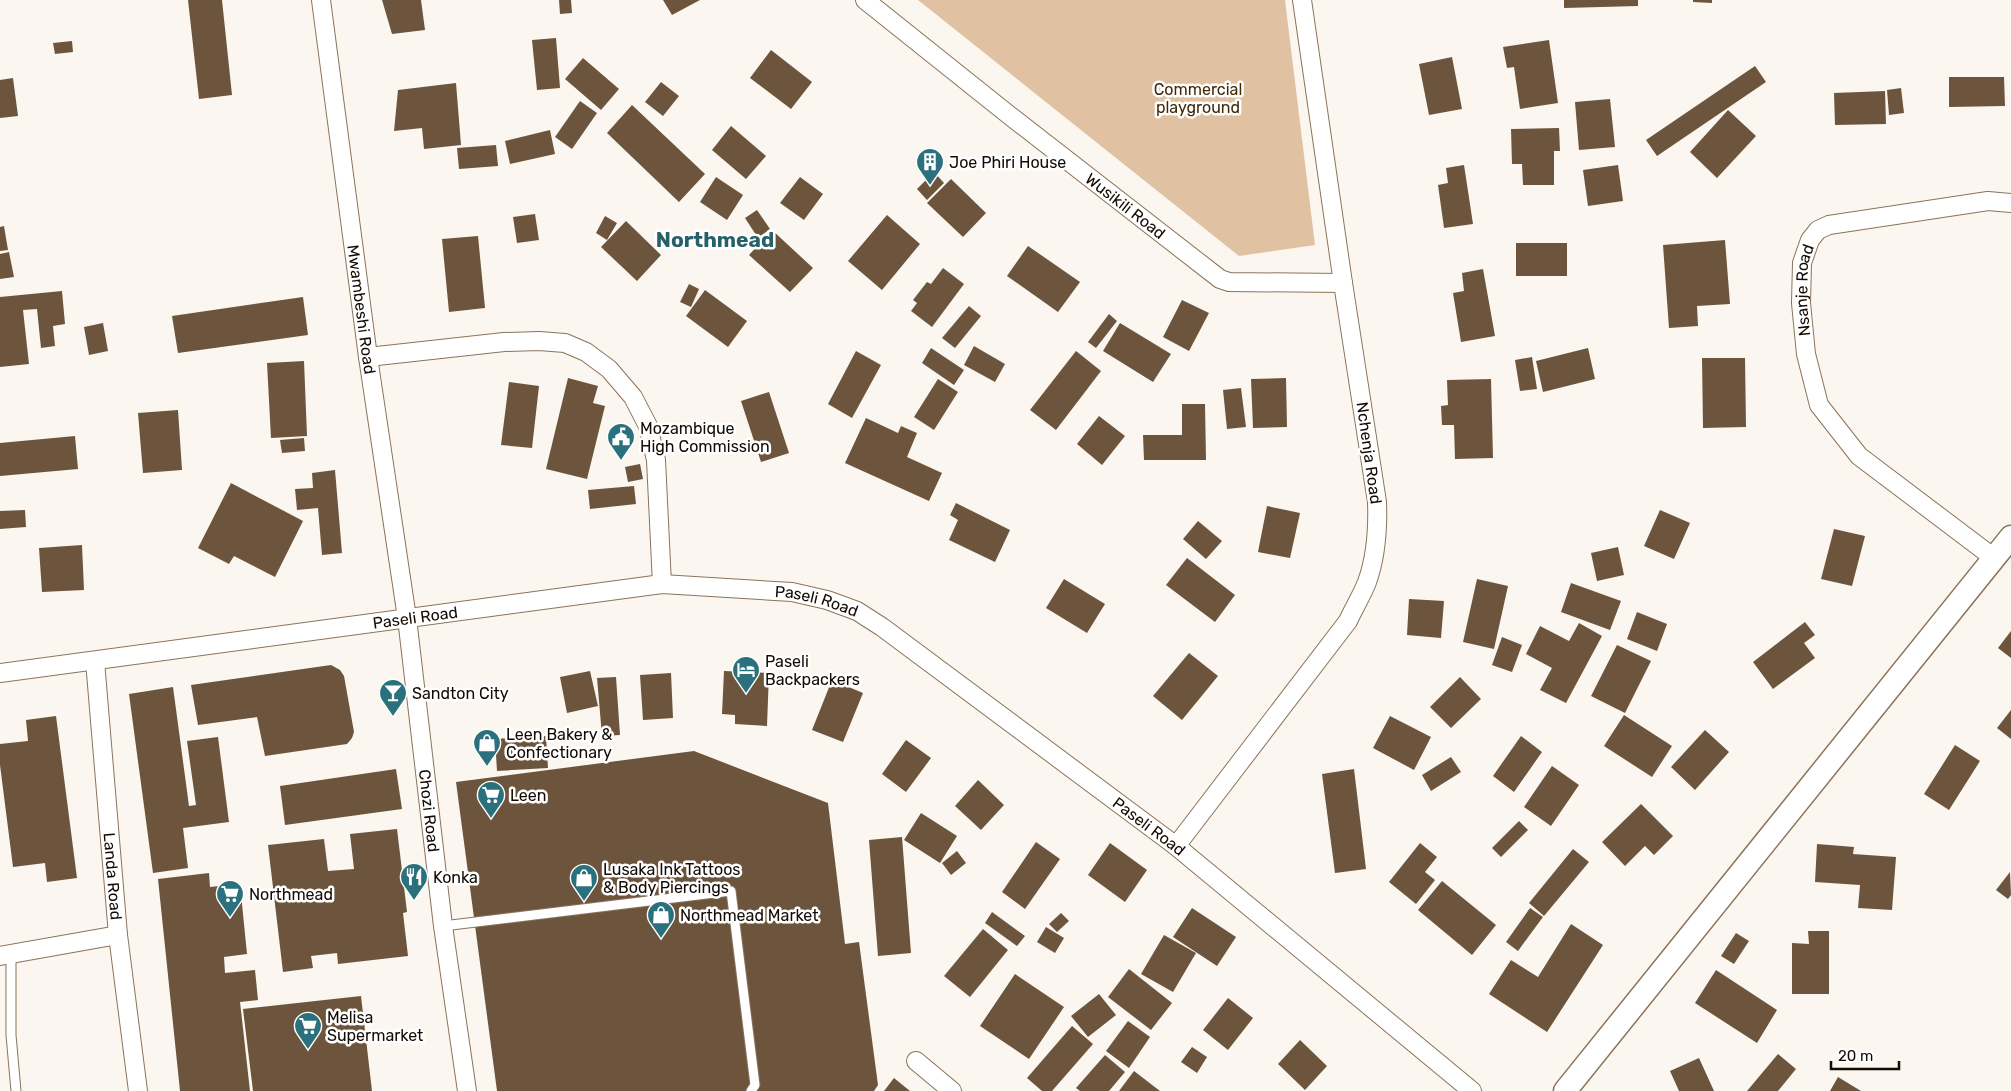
<svg xmlns="http://www.w3.org/2000/svg" width="2011" height="1091" viewBox="0 0 2011 1091" font-family="Rubik,sans-serif">
<rect width="100%" height="100%" fill="#fbf6f0"/>
<path fill="#e0c2a3" d="M918 0H1285L1315 245 1239 256Z"/>
<path fill="#6c553c" d="M188 0H222L232 95 199 99Z
M382 0H421L425 30 392 34Z
M559 0H571L572 13 560 14Z
M663 0H700L672 15Z
M1564 0H1638V6L1564 8Z
M1693 0H1712V3L1693 2Z
M556 38 560 88 537 90 532 40Z
M1549 40 1558 103 1520 109 1514 67 1507 68 1503 47Z
M72 41 73 52 55 54 53 43Z
M771 50 812 82 791 109 750 78Z
M1452 57 1462 109 1429 115 1419 64Z
M583 58 619 89 601 110 565 79Z
M1755 66 1766 82 1657 156 1646 140Z
M1949 77H2004L2005 106 1949 107Z
M13 78 18 116 0 118V80Z
M661 82 679 96 663 116 645 102Z
M456 83 461 145 424 149 422 128 394 131 398 90Z
M1901 88 1904 113 1889 115 1887 90Z
M1885 91 1886 124 1835 125 1834 93Z
M1610 99 1615 147 1579 150 1575 102Z
M580 101 597 113 572 149 555 137Z
M632 105 705 174 679 202 607 133Z
M1728 110 1756 136 1717 178 1690 152Z
M731 126 766 156 746 179 712 150Z
M1559 128 1560 151H1554V185H1523L1522 164H1512L1511 129Z
M550 130 555 154 510 164 505 141Z
M496 145 498 166 459 169 457 148Z
M1464 165 1473 224 1444 228 1438 185 1448 183 1446 168Z
M1618 165 1623 201 1588 206 1583 170Z
M934 172 944 183 927 200 917 189Z
M716 177 743 195 727 220 700 202Z
M800 177 823 194 804 220 780 203Z
M951 179 986 213 963 237 927 203Z
M757 210 770 229 758 238 745 218Z
M535 214 539 240 517 243 513 217Z
M887 215 920 244 882 290 848 261Z
M605 216 617 223 607 240 596 233Z
M626 221 661 255 637 281 601 247Z
M4 226 8 250 0 251V227Z
M772 230 813 268 790 292 749 255Z
M478 236 485 308 449 312 442 239Z
M1725 240 1730 304 1697 306 1698 326 1669 328 1663 245Z
M1516 243H1567V276H1516Z
M1028 246 1080 282 1058 312 1007 276Z
M9 252 14 277 0 279V254Z
M943 268 964 284 932 327 911 311 917 303 913 300 927 282 931 284Z
M1483 269 1495 336 1461 342 1453 293 1464 291 1462 273Z
M689 284 699 289 691 307 680 302Z
M705 290 747 321 728 347 686 316Z
M62 291 65 324 53 326 55 346 41 348 37 309 23 310 29 364 0 367V297Z
M303 297 308 335 178 353 172 316Z
M1182 300 1209 313 1189 351 1163 337Z
M969 306 981 316 955 348 942 338Z
M1109 314 1117 321 1096 348 1088 342Z
M103 323 108 351 89 355 84 327Z
M1120 323 1171 354 1153 382 1103 351Z
M974 346 1005 364 995 382 964 365Z
M931 348 964 370 954 385 922 363Z
M1588 348 1595 379 1543 392 1536 361Z
M856 351 881 365 852 418 828 404Z
M1076 351 1101 371 1056 430 1030 410Z
M1532 357 1537 389 1520 391 1515 360Z
M1702 358H1745L1746 427 1703 428Z
M304 361 307 436 271 438 267 363Z
M568 378 598 386 593 403 605 406 587 479 546 469Z
M1286 378 1287 427 1253 428 1251 379Z
M938 379 958 392 934 430 914 417Z
M1491 379 1493 458 1455 459 1454 425H1442L1441 406 1448 405 1447 380Z
M509 382 539 386 532 448 501 445Z
M1241 388 1246 427 1227 429 1223 390Z
M769 392 789 453 761 462 741 401Z
M1182 404H1205L1206 460H1144L1143 435H1182Z
M178 410 182 470 143 473 138 413Z
M1099 416 1125 436 1102 465 1077 444Z
M866 418 898 433 901 426 917 433 907 457 942 473 929 501 845 463Z
M75 436 78 469 0 476V443Z
M304 438 305 451 282 453 280 440Z
M640 464 643 479 628 482 625 467Z
M335 470 342 553 322 555 318 508 297 510 295 489 313 488 312 473Z
M231 483 303 521 275 577 234 556 229 564 198 548Z
M634 486 636 504 590 509 588 490Z
M956 503 1010 530 995 562 949 540 958 520 950 515Z
M1267 506 1300 513 1290 558 1258 552Z
M25 510 26 527 0 529V511Z
M1660 510 1690 523 1674 559 1644 546Z
M1198 521 1222 541 1206 559 1183 539Z
M1834 529 1865 536 1852 586 1821 579Z
M82 545 84 590 42 592 39 548Z
M1618 547 1624 575 1597 581 1591 553Z
M1187 558 1235 595 1215 622 1166 585Z
M1064 579 1105 604 1087 633 1046 608Z
M1477 579 1508 586 1494 649 1463 642Z
M1571 583 1621 601 1610 630 1561 612Z
M1409 599 1444 601 1441 638 1407 635Z
M1637 612 1667 624 1657 651 1627 639Z
M1805 622 1815 635 1804 643 1815 658 1773 689 1753 662Z
M1579 623 1602 636 1566 703 1540 690 1552 668 1526 654 1540 626 1569 641Z
M2011 631V658L1998 648Z
M1502 637 1522 645 1512 672 1492 665Z
M1617 645 1651 661 1625 713 1591 696Z
M1189 653 1218 676 1182 720 1153 696Z
M331 665 340 670 344 676 354 732 352 738 347 744 265 756 257 717 198 725 191 685Z
M590 671 598 706 567 713 560 677Z
M724 671 769 673 767 726 735 724V715L722 714Z
M671 673 673 718 643 720 640 675Z
M616 677 620 735 602 736 597 678Z
M1460 677 1481 699 1451 728 1430 707Z
M832 680 863 693 843 742 812 730Z
M173 687 189 806 196 805 187 741 218 737 229 822 183 828 188 868 153 873 129 694Z
M2011 710V739L1997 728Z
M1624 715 1672 746 1652 777 1604 746Z
M56 716 77 878 47 882 45 863 13 867 0 765V744L28 741 26 720Z
M1390 716 1431 737 1414 770 1373 748Z
M1705 730 1729 752 1695 790 1671 767Z
M546 736 548 768 497 771 495 739Z
M1521 736 1542 752 1514 792 1493 776Z
M906 740 931 758 906 792 882 774Z
M1955 745 1980 761 1949 810 1924 794Z
M694 751 828 803 845 944 859 942 878 1085 874 1091H497L456 782Z
M1451 757 1461 772 1431 791 1422 775Z
M1552 766 1579 785 1551 826 1524 807Z
M396 769 402 809 285 825 280 786Z
M1354 769 1366 869 1335 873 1322 774Z
M978 780 1004 805 981 830 955 806Z
M1641 804 1673 836 1654 855 1645 846 1625 866 1602 842Z
M921 813 957 836 940 863 904 840Z
M1519 821 1528 830 1501 857 1492 848Z
M397 829 407 912 403 913 408 956 338 964 337 953 311 956 313 968 283 972 268 845 324 839 328 871 354 869 350 834Z
M902 837 911 953 878 956 869 840Z
M1036 842 1060 859 1025 909 1002 892Z
M1110 843 1147 870 1125 902 1088 875Z
M1420 843 1437 857 1425 872 1435 880 1416 904 1389 882Z
M1817 844 1854 847 1853 854 1896 857 1892 910 1858 908 1860 885 1815 882Z
M1573 849 1589 862 1544 916 1529 903Z
M957 851 966 863 951 875 942 863Z
M2010 872 2011 895 2008 899 1996 890Z
M209 873 210 887 240 884 247 954 224 957 225 973 255 970 258 1000 240 1002 250 1091H180L158 879Z
M1442 881 1496 925 1472 955 1418 910Z
M1192 908 1236 937 1217 966 1173 937Z
M1530 908 1543 917 1518 951 1506 942Z
M992 912 1025 936 1017 946 985 923Z
M1061 913 1069 921 1057 932 1049 924Z
M1571 924 1603 945 1547 1032 1489 994 1511 960 1538 977Z
M1046 927 1064 938 1055 953 1037 942Z
M983 929 1008 950 970 997 944 976Z
M1808 931H1829V994H1792V943L1809 944Z
M1736 933 1749 941 1734 964 1721 956Z
M1164 935 1196 953 1173 992 1141 974Z
M1129 969 1172 1003 1151 1030 1108 997Z
M1716 970 1777 1010 1757 1043 1695 1003Z
M1015 974 1064 1007 1029 1059 980 1026Z
M1099 994 1116 1015 1088 1037 1071 1016Z
M361 996 372 1091H253L243 1009Z
M1228 998 1253 1018 1228 1050 1203 1030Z
M1128 1021 1150 1037 1129 1068 1106 1051Z
M1072 1026 1093 1044 1052 1091H1042L1027 1078Z
M1300 1040 1327 1066 1305 1090 1278 1064Z
M1192 1047 1207 1057 1197 1073 1181 1062Z
M1778 1054 1796 1069 1778 1091H1747Z
M1105 1055 1125 1072 1109 1091H1080L1076 1088Z
M1699 1058 1714 1091H1679L1670 1071Z
M1134 1071 1160 1091H1119Z
M1838 1077 1861 1091H1830Z
M894 1078 910 1091H884Z"/>
<g fill="none" stroke-linecap="round" stroke-linejoin="round">
<defs>
<path id="service" d="M443 926 731 891 755 1085 751 1091
M11 954V1035L16 1091"/>
<g id="minor">
<path id="s1" d="M321 0 368 357 407 618 443 926 467 1091"/>
<path id="s2" d="M865 0 1009 115 1220 279 1229 282 1343 283"/>
<path d="M368 357 504 342 539 341 565 343 586 352 609 369 633 397 648 426 656 460 662 584"/>
<path id="s3" d="M1994 558 1859 456 1819 405 1806 354 1801 303 1802 263 1810 240 1818 230 1829 225 1988 201 2011 203"/>
<path id="s4" d="M95 661 118 935 138 1091"/>
<path id="s5" d="M0 673 662 584 792 592 827 600 857 611 882 627 1176 846 1472 1091"/>
<path d="M1176 846 1348 621C1354 608 1362 595 1367 582 1376 557 1378 529 1377 502L1343 283 1302 0"/>
<path d="M0 956 118 935"/>
<path d="M916 1061 952 1091"/>
</g>
<path id="tertiary" d="M1565 1091 2011 537"/>
</defs>
<use href="#service" stroke="#8c7359" stroke-width="11"/>
<use href="#minor" stroke="#8c7359" stroke-width="20"/>
<use href="#tertiary" stroke="#8c7359" stroke-width="25"/>
<use href="#service" stroke="#fff" stroke-width="9"/>
<use href="#minor" stroke="#fff" stroke-width="18"/>
<use href="#tertiary" stroke="#fff" stroke-width="22"/>
</g>
<defs>
<symbol id="building-pin" viewBox="-11 -11 22 30"><path d="M0 17L-7.5 6A9.5 9.5 0 1 1 7.5 6Z" fill="#2a717d" stroke="#fff"/><path d="M-4-6H4V6H1V3H-1V6H-4ZM-2.5-4.3h1.7v1.8h-1.7ZM.8-4.3h1.7v1.8H.8ZM-2.5-1h1.7V.8h-1.7ZM.8-1h1.7V.8H.8Z" fill="#fff"/></symbol>
<symbol id="civic-pin" viewBox="-11 -11 22 30"><path d="M0 17L-7.5 6A9.5 9.5 0 1 1 7.5 6Z" fill="#2a717d" stroke="#fff"/><path d="M-.6-6.5H3V-4.5H.6V-3L4-1V1h2V6H-6V1h2V-1L-.6-3ZM-1.2 2.5V6h2.4V2.5Z" fill="#fff"/></symbol>
<symbol id="hotel-pin" viewBox="-11 -11 22 30"><path d="M0 17L-7.5 6A9.5 9.5 0 1 1 7.5 6Z" fill="#2a717d" stroke="#fff"/><path d="M-6-4.5h1.5V1H6V5H4.5V3h-9V5H-6ZM-4 0a1.8 1.8 0 1 1 3.6 0ZM.5 0V-2.5h3Q6-2.5 6 0Z" fill="#fff"/></symbol>
<symbol id="bar-pin" viewBox="-11 -11 22 30"><path d="M0 17L-7.5 6A9.5 9.5 0 1 1 7.5 6Z" fill="#2a717d" stroke="#fff"/><path d="M-6-5H6L.8 .8V4.5H3.5V6h-7V4.5H-.8V.8Z" fill="#fff"/></symbol>
<symbol id="shop-pin" viewBox="-11 -11 22 30"><path d="M0 17L-7.5 6A9.5 9.5 0 1 1 7.5 6Z" fill="#2a717d" stroke="#fff"/><path d="M-5-2.5h2.3a2.7 3.5 0 0 1 5.4 0H5L5.5 6h-11ZM-1.5-2.5h3a1.5 2.3 0 0 0-3 0Z" fill="#fff"/></symbol>
<symbol id="supermarket-pin" viewBox="-11 -11 22 30"><path d="M0 17L-7.5 6A9.5 9.5 0 1 1 7.5 6Z" fill="#2a717d" stroke="#fff"/><path d="M-6-5.5h2.5l.6 2H6L4.5 2H-2.5L-4.4-4H-6ZM-1.5 3.2a1.3 1.3 0 1 0 .1 0ZM3 3.2a1.3 1.3 0 1 0 .1 0Z" fill="#fff"/></symbol>
<symbol id="restaurant-pin" viewBox="-11 -11 22 30"><path d="M0 17L-7.5 6A9.5 9.5 0 1 1 7.5 6Z" fill="#2a717d" stroke="#fff"/><path d="M-5-6h1v4h1v-4h1v4h1v-4h1v5L-1.5 .5V6h-2V.5L-5-1ZM5-6V6H3V1.5H1.5Q1.5-4 5-6Z" fill="#fff"/></symbol>
</defs>
<g fill-rule="evenodd">
<use href="#building-pin" x="914" y="146" width="32" height="43"/>
<use href="#civic-pin" x="605" y="421" width="32" height="43"/>
<use href="#hotel-pin" x="730" y="654" width="32" height="43"/>
<use href="#bar-pin" x="377" y="677" width="32" height="43"/>
<use href="#shop-pin" x="471" y="727" width="32" height="43"/>
<use href="#supermarket-pin" x="475" y="779" width="32" height="43"/>
<use href="#restaurant-pin" x="398" y="861" width="32" height="43"/>
<use href="#shop-pin" x="568" y="862" width="32" height="43"/>
<use href="#supermarket-pin" x="214" y="878" width="32" height="43"/>
<use href="#shop-pin" x="645" y="899" width="32" height="43"/>
<use href="#supermarket-pin" x="292" y="1010" width="32" height="43"/>
</g>
<g text-anchor="middle" dominant-baseline="central" stroke-width="5" stroke-linejoin="round" paint-order="stroke">
<g font-size="16" fill="#422908" stroke="#fff">
<text x="1198" y="89">Commercial<tspan x="1198" dy="18">playground</tspan></text>
</g>
<g font-size="16" fill="#130a03" stroke="#fff" text-anchor="start">
<text x="949" y="162">Joe Phiri House</text>
<text x="640" y="428">Mozambique<tspan x="640" dy="18">High Commission</tspan></text>
<text x="765" y="661">Paseli<tspan x="765" dy="18">Backpackers</tspan></text>
<text x="412" y="693">Sandton City</text>
<text x="506" y="734">Leen Bakery &amp;<tspan x="506" dy="18">Confectionary</tspan></text>
<text x="510" y="795">Leen</text>
<text x="603" y="869">Lusaka Ink Tattoos<tspan x="603" dy="18">&amp; Body Piercings</tspan></text>
<text x="433" y="877">Konka</text>
<text x="249" y="894">Northmead</text>
<text x="680" y="915">Northmead Market</text>
<text x="327" y="1017">Melisa<tspan x="327" dy="18">Supermarket</tspan></text>
</g>
<g font-size="16" fill="#130a03" stroke="#fff">
<text stroke="none"><textPath href="#s2" startOffset="332">Wusikili Road</textPath></text>
<text stroke="none"><textPath href="#s3" startOffset="351">Nsanje Road</textPath></text>
<text stroke="none"><textPath href="#s1" startOffset="312">Mwambeshi Road</textPath></text>
<text transform="translate(1369 453) rotate(82)">Nchenja Road</text>
<text stroke="none"><textPath href="#s5" startOffset="824">Paseli Road</textPath></text>
<text stroke="none"><textPath href="#s5" startOffset="419">Paseli Road</textPath></text>
<text stroke="none"><textPath href="#s1" startOffset="818">Chozi Road</textPath></text>
<text stroke="none"><textPath href="#s5" startOffset="1229">Paseli Road</textPath></text>
<text stroke="none"><textPath href="#s4" startOffset="216">Landa Road</textPath></text>
</g>
<g font-size="21" font-weight="bold" fill="#286069" stroke="#fff">
<text x="715" y="239">Northmead</text>
</g>
</g>
<path d="M1831 1061v8h68v-8" fill="none" stroke="#130a03" stroke-width="2.5"/>
<text x="1838" y="1061" font-size="15" fill="#130a03" stroke="#ffffff" stroke-width="4" paint-order="stroke">20 m</text>
</svg>
